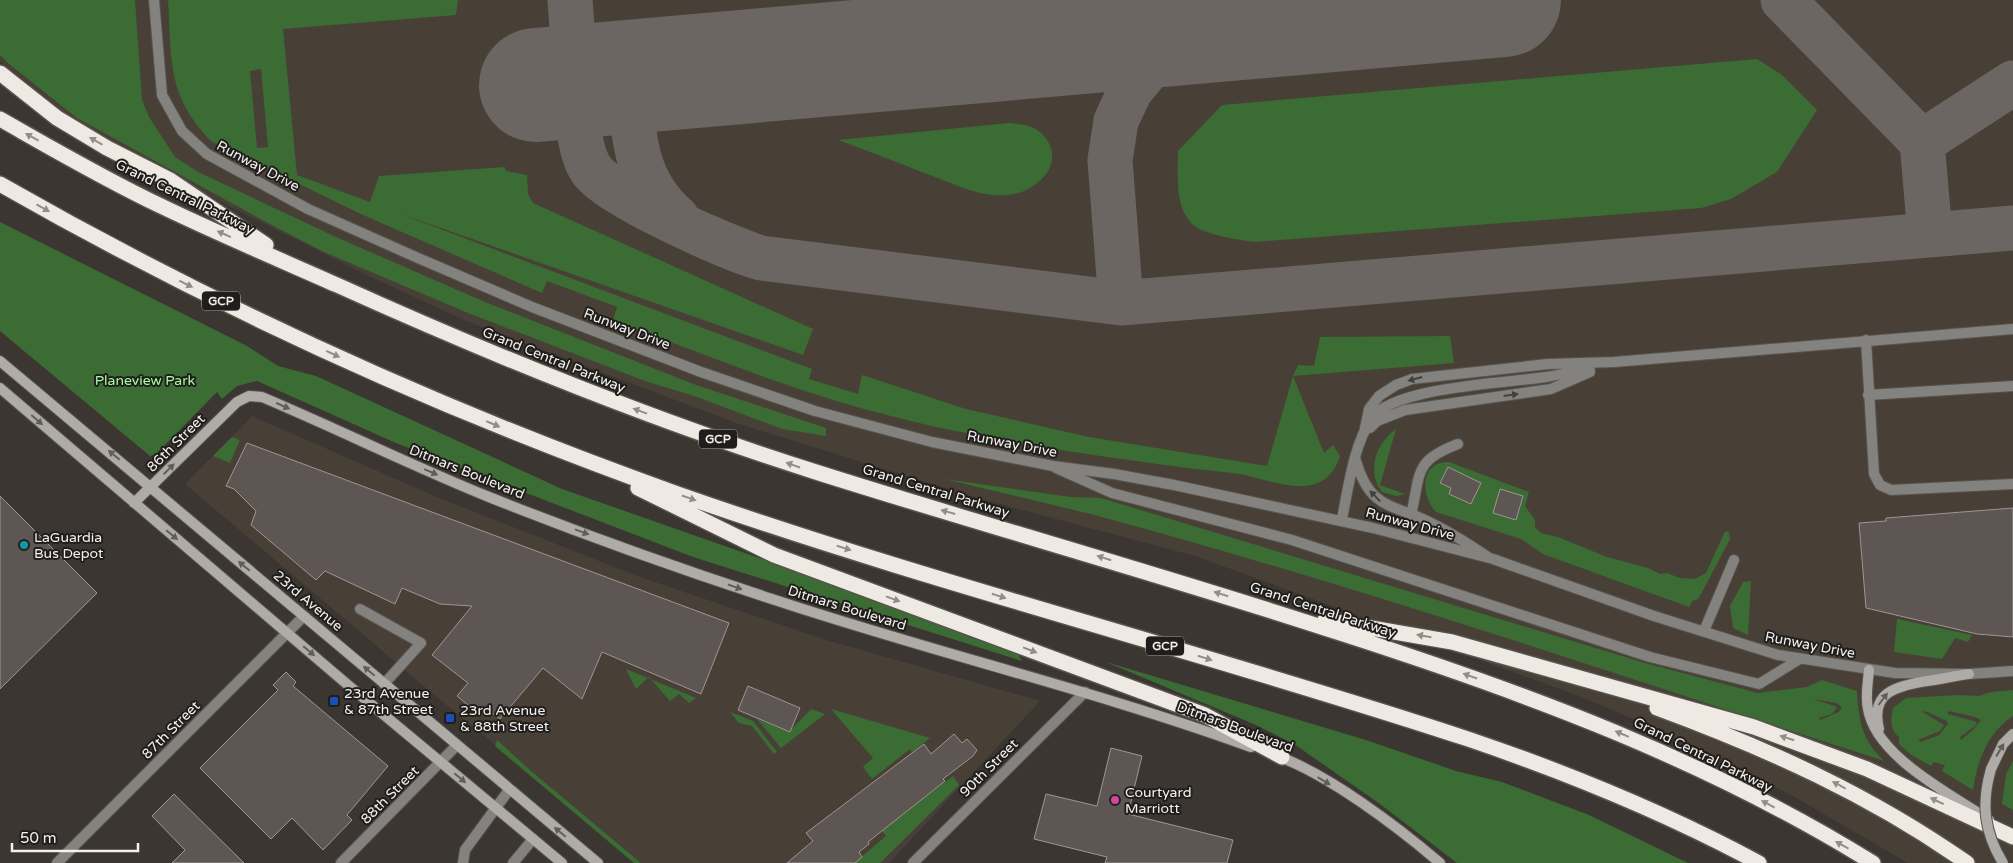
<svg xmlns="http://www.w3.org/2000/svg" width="2013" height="863" viewBox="0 0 2013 863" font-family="'Varela Round',sans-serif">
<rect width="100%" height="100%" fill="#3b3631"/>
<path fill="#484036" d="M0 0H2013V863H1908L1793 796 1748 773 1659 730 1579 696 1195 556 978 498 739 424 466 321 367 275 229 206 101 138 55 108 0 62Z
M252 416 437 497 637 576 826 640 1040 701 889 863H641L450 708 185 484Z"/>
<path fill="#3a6c34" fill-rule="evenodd" d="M0 0H135L142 100 149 117 175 157 198 172 336 237 485 302 696 385 826 428V436L782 429 697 397 645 381 468 313 324 252 266 222 77 118 9 64 0 55Z
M168 0H458L456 15 283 29 297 175 370 202 379 176 505 167 506 171 527 175 528 194 533 203 813 329 803 355 398 213 812 369 809 379 858 394 862 375 966 409 1089 437 1267 466 1293 376 1298 365 1314 366 1320 337 1450 336 1454 363 1293 376 1324 453 1333 445 1340 456C1325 503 1279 483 1245 475 1229 472 1212 471 1195 469 1066 452 936 434 811 393 744 371 679 345 613 320L617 307 547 281 542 293 363 215 211 141C166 94 172 60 168 0ZM261 69 268 147 257 148 250 71Z
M1757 59 1781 74 1817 110 1777 172 1731 199 1701 208 1253 242C1237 239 1219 237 1204 231 1173 219 1178 178 1178 151L1222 105Z
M1009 123C1020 124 1033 125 1041 133 1070 161 1037 193 1007 195 980 198 952 183 927 174 897 162 868 151 838 140Z
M0 222 247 346 278 366 316 376 562 489 785 567 1017 652 1022 661 693 557 396 443 257 381 237 386 222 399 217 392 156 454 150 456 0 331Z
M1396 429 1380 485 1405 494 1396 496 1382 492C1366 471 1376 443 1396 429Z
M232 437 240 440 230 463 213 456Z
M1449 462 1529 492 1525 506 1535 520V527L1541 533 1558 537 1607 557 1648 568 1660 574 1667 573 1680 578 1695 579 1706 573 1725 531 1729 532 1730 539 1701 594 1698 599 1692 601 1689 607 1543 554 1521 539 1436 512C1421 496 1419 462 1449 462Z
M945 479 1071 497 1101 498 1645 663 1758 693 1807 687 1822 680 1857 691C1859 722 1861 738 1884 761 1628 678 1373 591 1113 520 1057 505 1001 493 945 479ZM1813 699 1837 703 1842 708 1839 712 1820 720 1819 718 1832 714 1837 707Z
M1751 581 1748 635 1733 628 1730 606 1743 582Z
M1897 619 1972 635 1968 642 1955 638 1942 659 1894 652Z
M1106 662 1369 741 1456 771 1502 782 1589 815 1688 863H1457L1380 804 1294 744 1256 725Z
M626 669 696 698 689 703 679 694 670 701 649 677 636 689Z
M2013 690V716C1988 732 1977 761 1973 790L1942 771 1945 765 1934 762 1931 766 1910 754 1899 744V737C1889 729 1891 719 1893 708L1906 698 1959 695 1979 696 1991 692ZM1925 711 1947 721 1948 724 1939 735 1921 742 1918 740 1940 731 1944 725 1923 712ZM1948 711 1975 717 1981 720 1972 731 1961 740 1960 737 1975 726 1977 722 1948 714Z
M811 709 825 714 781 748 757 719 789 732Z
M831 709 930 738 912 752 910 749 872 779 863 767 873 758Z
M730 712 753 721 777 752 774 754 752 726 739 723Z
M497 740 531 771 641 863H634L495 746Z
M2013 761V810L2002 804 2006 774Z
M953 776 959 785 880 863H854L886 836 881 830Z"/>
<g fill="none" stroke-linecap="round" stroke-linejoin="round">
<path stroke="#6b6662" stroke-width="45" d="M570 0 580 136C582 149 585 162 593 172 613 197 727 248 761 258L1121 303 2013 228
M1068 0 1108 15 1168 28
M1783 0 1922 142 1930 235
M1368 12 1376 0
M629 77C634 132 632 179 677 218
M1922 142 2013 83
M1121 303 1110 160 1116 121 1130 91 1149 68 1172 48 1225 24"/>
<path stroke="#6b6662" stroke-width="114" d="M536 85 1504 0"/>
</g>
<path fill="#5d5653" stroke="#9e9693" d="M247 443 729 623 701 694 602 652 582 699 543 668 500 719 486 709 481 716 457 696 468 683 432 655 472 606 440 604 402 588 395 604 325 571 316 580 251 525 256 511 234 489 226 486Z
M1448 467 1481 483 1471 504 1449 494 1451 488 1440 483Z
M1500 489 1523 496 1516 520 1493 513Z
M0 496 97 593 0 689Z
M2013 508V637L1977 634 1866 608 1859 523 1886 521V518Z
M286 672 296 682 293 686 388 766 347 815 352 820 323 850 292 818 271 839 200 768 278 690 273 685Z
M748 686 800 708 790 732 738 710Z
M954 734 962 743 967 739 977 750 973 756 943 779 945 781 868 842 869 844 859 852 862 857 855 863H787L813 841 806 833 924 744 931 754Z
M1111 748 1142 756 1128 814 1233 840 1227 863H1105L1107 857 1034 839 1046 794 1097 806Z
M174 794 244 863H172L185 850 152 816Z"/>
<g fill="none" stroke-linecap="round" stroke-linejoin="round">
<defs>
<path id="lane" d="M1866 340 1874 474 1880 485 1891 490 2013 484
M1868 395 2013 386
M1370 428 1377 421 1405 410 1551 389 1590 372
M1364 433 1369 409 1379 396 1396 385 1412 379 1548 364 1614 362 2013 329
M1356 461C1371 513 1396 503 1435 525 1454 534 1471 546 1488 557
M1056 468 1112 493 1292 540 1650 657 1759 684 1798 660
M1411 515C1421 473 1413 461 1458 444
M1342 519C1348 489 1354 443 1372 418 1394 387 1506 383 1546 377 1561 375 1575 371 1590 367
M360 609 421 643 384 684
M1704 631 1734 560
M463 863 465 850 509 790
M513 863 533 839"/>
<path id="street" d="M154 0 162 95 182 131 207 154 308 209 418 258 532 307 701 372 815 411 932 442 1053 466 1114 474 1174 485 1373 528 1493 559 1654 616 1778 655 1895 673 1969 674 2013 671
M57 863 304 616
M341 863 457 745
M913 863 1085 692"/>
<path id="secondary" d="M0 361 598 863
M0 388 348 685 562 863
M134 503 237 402 249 396 262 397C338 429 412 466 489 497 582 534 677 568 772 599 931 652 1094 690 1251 747
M1869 670C1868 683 1865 696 1868 709 1876 757 1951 794 1989 820
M1879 729C1870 691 1896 687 1927 681 1941 679 1955 676 1969 674
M1277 756C1328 774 1398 827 1440 863
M1991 769 2003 744 2013 734"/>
<path id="highway" d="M0 73 57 118 107 148 170 180 266 245
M0 119C53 149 106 180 161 206 219 234 278 259 337 285 494 356 654 421 819 473 993 528 1170 577 1343 634 1529 694 1707 760 1873 863
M0 184C215 307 442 410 675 493 936 585 1205 652 1468 739 1568 773 1666 813 1759 863
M638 488 774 555 1205 715 1282 757
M1325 620 1452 642 1754 727 1867 769 2013 837
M1657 708C1768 749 1870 795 1967 863"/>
</defs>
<use href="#lane" stroke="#58544f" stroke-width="12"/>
<use href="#street" stroke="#58544f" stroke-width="12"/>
<use href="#secondary" stroke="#58544f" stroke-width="12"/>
<use href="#highway" stroke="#58544f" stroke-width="18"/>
<use href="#lane" stroke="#84827f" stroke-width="10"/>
<use href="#street" stroke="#84827f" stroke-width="10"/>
<use href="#secondary" stroke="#afaca7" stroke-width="10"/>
<use href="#highway" stroke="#eee9e2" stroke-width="15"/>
<defs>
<path id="secondary-bridge" d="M1991 769C1981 804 1984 832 2003 863"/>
</defs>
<use href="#secondary-bridge" stroke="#58544f" stroke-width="12" stroke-linecap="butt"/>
<use href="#secondary-bridge" stroke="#afaca7" stroke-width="10"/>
</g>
<defs><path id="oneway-solid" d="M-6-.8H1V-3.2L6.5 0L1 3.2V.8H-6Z" transform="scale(1.25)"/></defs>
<g fill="#918e89">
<use href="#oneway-solid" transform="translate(32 137) rotate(-151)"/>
<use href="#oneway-solid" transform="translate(96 141) rotate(-150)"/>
<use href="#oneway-solid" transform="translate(43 208) rotate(29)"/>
<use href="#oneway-solid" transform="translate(224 234) rotate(-156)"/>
<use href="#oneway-solid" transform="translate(186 284) rotate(26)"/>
<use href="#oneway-solid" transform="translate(333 354) rotate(25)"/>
<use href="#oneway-solid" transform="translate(640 411) rotate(-160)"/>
<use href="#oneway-solid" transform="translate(493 424) rotate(23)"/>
<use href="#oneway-solid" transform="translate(793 465) rotate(-161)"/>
<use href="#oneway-solid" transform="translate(689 498) rotate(19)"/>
<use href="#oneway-solid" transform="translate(948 512) rotate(-164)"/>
<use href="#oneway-solid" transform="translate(844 548) rotate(17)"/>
<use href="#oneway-solid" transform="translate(1104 558) rotate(-163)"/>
<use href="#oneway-solid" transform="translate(1221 594) rotate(-163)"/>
<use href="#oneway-solid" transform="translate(999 596) rotate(17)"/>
<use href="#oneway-solid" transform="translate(893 599) rotate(20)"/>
<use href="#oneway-solid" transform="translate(1424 636) rotate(-170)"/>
<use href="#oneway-solid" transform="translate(1030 650) rotate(21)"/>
<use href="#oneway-solid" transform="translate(1205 658) rotate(17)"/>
<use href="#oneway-solid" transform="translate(1470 676) rotate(-161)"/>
<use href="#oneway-solid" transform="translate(1622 734) rotate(-157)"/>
<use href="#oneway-solid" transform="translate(1787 738) rotate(-162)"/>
<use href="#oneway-solid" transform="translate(1839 785) rotate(-152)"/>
<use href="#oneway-solid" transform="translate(1937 801) rotate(-155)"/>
<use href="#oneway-solid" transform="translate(1768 804) rotate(-152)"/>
<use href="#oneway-solid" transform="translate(1842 845) rotate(-151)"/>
</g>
<g fill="#43413f">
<use href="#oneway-solid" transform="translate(1415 379) rotate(165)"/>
<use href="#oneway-solid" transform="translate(1511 395) rotate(-8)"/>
<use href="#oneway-solid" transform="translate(1375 496) rotate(-134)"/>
</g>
<g fill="#605e5b">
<use href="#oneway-solid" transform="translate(283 406) rotate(24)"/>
<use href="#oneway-solid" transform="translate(37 420) rotate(41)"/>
<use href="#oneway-solid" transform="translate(114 455) rotate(-140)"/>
<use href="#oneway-solid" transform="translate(169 469) rotate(-45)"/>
<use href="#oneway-solid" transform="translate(431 472) rotate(23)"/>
<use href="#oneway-solid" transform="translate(582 532) rotate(20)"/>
<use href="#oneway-solid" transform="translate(172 535) rotate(40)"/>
<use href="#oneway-solid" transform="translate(244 566) rotate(-140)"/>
<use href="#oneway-solid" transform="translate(735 587) rotate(19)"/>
<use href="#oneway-solid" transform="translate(309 651) rotate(40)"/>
<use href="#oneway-solid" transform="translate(369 671) rotate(-140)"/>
<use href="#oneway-solid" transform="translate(1883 699) rotate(-53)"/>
<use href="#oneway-solid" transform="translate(2000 750) rotate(-59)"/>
<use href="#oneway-solid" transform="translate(460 778) rotate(40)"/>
<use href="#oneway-solid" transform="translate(1324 781) rotate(31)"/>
<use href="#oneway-solid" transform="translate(560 832) rotate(-140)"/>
</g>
<circle fill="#0f9aa8" stroke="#201e1c" stroke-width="2" cx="24" cy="545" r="5"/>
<g fill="#1a4fb4" stroke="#201e1c" stroke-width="2">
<rect x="329" y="696" width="10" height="10" rx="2.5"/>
<rect x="445" y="713" width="10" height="10" rx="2.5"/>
</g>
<circle fill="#d1479c" stroke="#201e1c" stroke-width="2" cx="1115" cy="800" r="5"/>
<g text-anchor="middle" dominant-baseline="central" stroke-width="4" stroke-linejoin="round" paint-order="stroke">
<g fill="#201e1c" stroke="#b4b1ae" stroke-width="1">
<rect x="202" y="291.5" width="38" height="19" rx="4"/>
<rect x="699" y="429.5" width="38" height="19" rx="4"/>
<rect x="1146" y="636.5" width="38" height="19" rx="4"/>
</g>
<g font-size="12" font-weight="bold" fill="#f3f0ed">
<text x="221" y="301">GCP</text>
<text x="718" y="439">GCP</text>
<text x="1165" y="646">GCP</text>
</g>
<g font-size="14" fill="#f3f0ed" stroke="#201e1c">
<text transform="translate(258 166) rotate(28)">Runway Drive</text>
<text transform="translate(185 197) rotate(26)">Grand Central Parkway</text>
<text transform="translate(627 329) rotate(21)">Runway Drive</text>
<text transform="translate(554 360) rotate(22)">Grand Central Parkway</text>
<text transform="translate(176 443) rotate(-45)">86th Street</text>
<text transform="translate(1012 444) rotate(11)">Runway Drive</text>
<text transform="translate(467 472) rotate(22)">Ditmars Boulevard</text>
<text transform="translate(936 491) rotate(17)">Grand Central Parkway</text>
<text transform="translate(1410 524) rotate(15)">Runway Drive</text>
<text transform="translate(308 601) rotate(40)">23rd Avenue</text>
<text transform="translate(847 608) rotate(17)">Ditmars Boulevard</text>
<text transform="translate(1323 610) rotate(18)">Grand Central Parkway</text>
<text transform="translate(1810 645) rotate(11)">Runway Drive</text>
<text transform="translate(1235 727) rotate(20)">Ditmars Boulevard</text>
<text transform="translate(171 730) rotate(-45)">87th Street</text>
<text transform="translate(1703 755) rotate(26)">Grand Central Parkway</text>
<text transform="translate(989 768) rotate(-45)">90th Street</text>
<text transform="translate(390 795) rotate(-45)">88th Street</text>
</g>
<g font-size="14" fill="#a8fb9e" stroke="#201e1c">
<text x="145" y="380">Planeview Park</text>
</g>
<g font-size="14" fill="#f3f0ed" stroke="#201e1c" text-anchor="start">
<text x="34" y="537">LaGuardia<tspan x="34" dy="16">Bus Depot</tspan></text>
<text x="344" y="693">23rd Avenue<tspan x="344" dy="16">&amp; 87th Street</tspan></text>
<text x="460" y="710">23rd Avenue<tspan x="460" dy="16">&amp; 88th Street</tspan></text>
<text x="1125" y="792">Courtyard<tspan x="1125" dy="16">Marriott</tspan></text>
</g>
</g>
<path d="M12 843v8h126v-8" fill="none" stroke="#f3f0ed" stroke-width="2.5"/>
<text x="20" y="843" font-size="15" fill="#f3f0ed" stroke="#201e1c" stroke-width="4" paint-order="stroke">50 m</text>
</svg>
